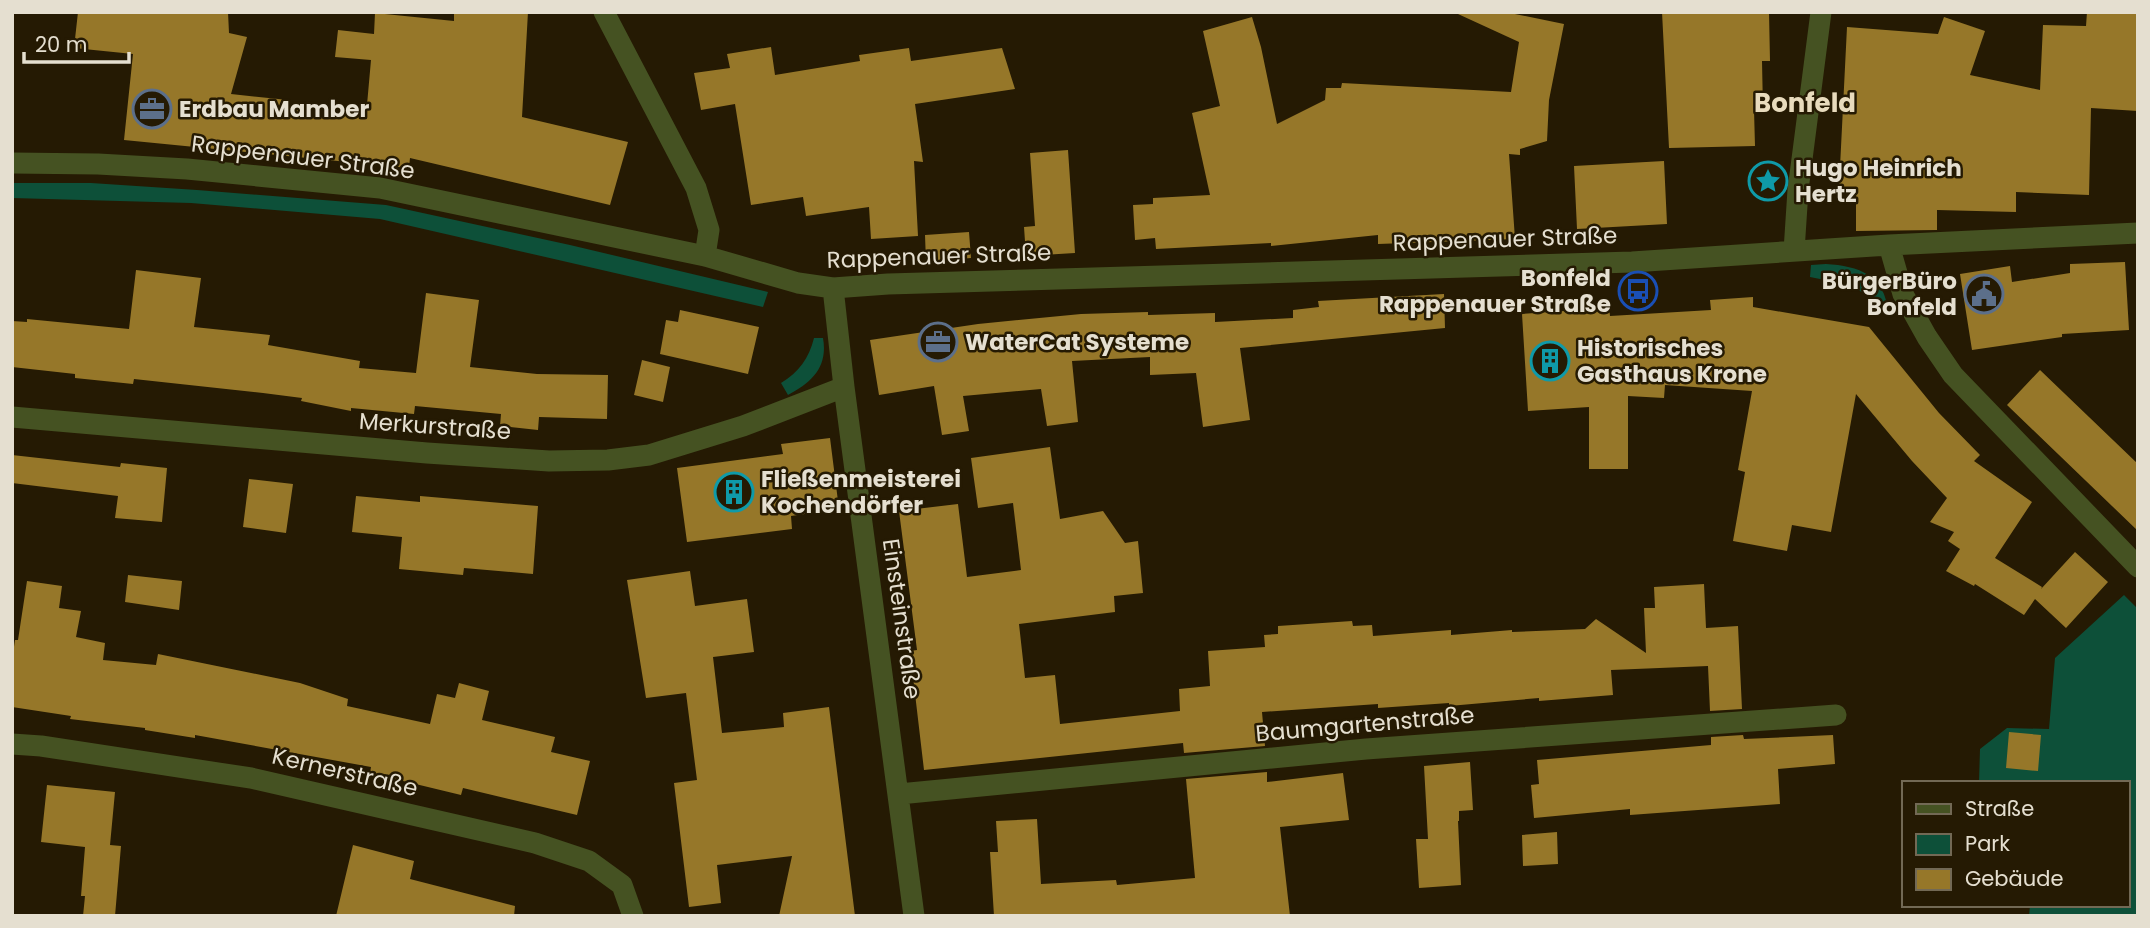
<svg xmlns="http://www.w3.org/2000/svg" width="2150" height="928" viewBox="0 0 2150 928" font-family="Poppins,sans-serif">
<rect width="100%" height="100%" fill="#251a03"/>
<path fill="#0d5039" d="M12 183H91L197 190 386 205 570 245 768 292 763 307 380 219 191 203 12 198Z
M1826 264C1859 266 1885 275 1888 312L1862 292 1845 284 1810 277 1811 265Z
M814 338H823C828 366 813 382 788 395L781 383C799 372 809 358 814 338Z
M2124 595 2138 609V916H2029L2030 905H2127V783H1979L1980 749 2007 728 2049 729 2055 658Z"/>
<path fill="#967729" d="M78 12H228L229 33 247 37 231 94 288 100 287 108 366 116 371 60 335 57 338 30 374 34 375 13 454 21V12H528L522 117 628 142 610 205 410 158 409 168 124 140 133 54 74 48Z
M1459 12H1505L1564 24 1549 100 1547 141 1520 149V155L1509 154 1515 239 1378 244V235L1271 246V243L1156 249 1155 238 1135 240 1133 205 1153 204V198L1210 195 1192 113 1220 106 1203 31 1252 17 1261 47 1277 124 1325 100 1326 88H1341L1342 83 1511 92 1519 42 1458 14Z
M1662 12H1769L1770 61H1762L1763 110H1754L1755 146 1669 148Z
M2087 12H2138V111L2091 108 2089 195 2016 192V212L1937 210V230L1856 231V189L1839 187 1847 27 1938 34 1944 17 1985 31 1970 75 2040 90 2043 25 2086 26Z
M771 47 775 75 860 61 859 55 909 48 911 61 1002 48 1015 89 915 104 923 162 914 161 918 236 871 239 869 207 806 216 803 197 751 205 735 104 701 110 694 73 730 68 727 54Z
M1068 150 1075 253 1026 256 1024 227 1035 226 1030 153Z
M1664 161 1667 224 1577 229 1574 166Z
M969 232 971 258 926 262 925 235Z
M2125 262 2129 330 2062 334V337L1972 350 1960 274 2010 266 2012 282 2070 273V264Z
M136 270 201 278 194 327 270 335 268 345 360 361 359 368 416 373 426 293 479 300 470 367 537 374 608 375 607 419 539 417 538 430 500 426 501 414 415 406 414 414 351 408V411L301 401 302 398 263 393 134 379 133 384 75 378V374L12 367V321L27 322V319L129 329Z
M1444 294 1445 328 1240 348 1250 420 1203 427 1196 373 1150 375V357L1072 361 1078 422 1047 426 1041 389 963 396 969 431 942 435 934 386 879 395 870 340 978 324 1081 314 1148 312V315L1215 313V322L1293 318V310L1319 307 1318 301Z
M1753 297V307L1869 327 1939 413 1980 455 1974 461 2032 502 1995 558 2042 587 2041 589 2075 552 2108 582 2066 628 2035 599 2024 615 1975 584 1974 586 1946 571 1960 549 1948 541 1954 532 1930 522 1947 498 1912 461 1856 394 1831 532 1792 525 1787 551 1733 541 1745 472 1738 470 1752 391 1665 385 1664 398 1628 396V469H1589V407L1528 411 1522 314 1609 308 1610 316 1711 310 1710 300Z
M680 310 759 327 748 374 660 354 666 320 678 322Z
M642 360 670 367 663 402 634 395Z
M2040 370 2138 464V531L2007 405Z
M830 438 839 509 791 516 792 529 687 542 677 468 783 454 781 444Z
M1050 447 1060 519 1103 511 1125 543 1138 541 1143 593 1114 596 1115 612 1019 624 1025 678 1055 675 1060 724 1180 711 1179 689 1210 686 1208 651 1265 647 1264 635 1278 634V626L1352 621 1353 626 1372 625 1373 636 1451 630V635L1512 630V632L1585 629 1596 619 1646 653 1644 608H1655L1654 587 1704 584 1706 628 1738 626 1742 709 1710 711 1708 666 1611 670 1613 695 1539 701V698L1449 706V703L1378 708V704L1262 712 1265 746 1184 753 1183 743 924 770 910 651 917 650 899 511 958 504 967 577 1021 570 1013 503 978 508 971 458Z
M12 455 120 467 121 463 167 468 162 522 115 518 118 496 12 483Z
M249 479 293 484 286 533 243 527Z
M356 496 420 502V496L538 506 533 574 464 568 463 575 399 569 402 537 352 532Z
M690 571 695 606 747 599 754 652 713 657 722 733 784 727 783 713 829 707 855 916H779L792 856 717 865 721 903 689 907 674 783 697 780 686 693 646 698 627 580Z
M128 575 182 581 179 610 125 602Z
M27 581 62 586 59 608 81 611 76 637 105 643 103 660 156 665 158 654 300 683 348 699 347 706 430 724 437 694 455 698 459 683 489 691 482 720 555 737 551 752 590 761 577 815 463 788 461 795 370 773 371 767 195 735V738L145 730V728L70 719 71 716 12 707V660L15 640H18Z
M2009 732 2041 735 2038 771 2006 768Z
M1743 735 1744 739 1833 735 1835 764 1778 769 1780 804 1630 815V809L1534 818 1531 785 1539 784 1537 760 1711 745V737Z
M1470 762 1473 810 1459 811V821H1458L1461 885 1419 888 1416 839H1428L1424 766Z
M1267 772V782L1343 773 1349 820 1280 827 1290 916H994L990 852H998L996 821 1037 819 1041 884 1116 880 1117 885 1195 878 1186 779Z
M47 785 115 792 110 845 121 846 115 916H83L85 896H81L85 847 41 842Z
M1557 832 1558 864 1523 866 1522 835Z
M353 845 414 861 410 879 515 906 514 916H336Z"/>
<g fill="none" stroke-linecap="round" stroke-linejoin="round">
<path stroke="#455222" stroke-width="21" d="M604 12 696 188 709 230 705 256
M12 163 98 164 187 169 380 188 705 256 798 283 833 288 888 284 1632 262 1889 245 2138 233
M1889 245 1903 294 1927 337 1953 375 2138 567
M1794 251 1798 190 1821 12
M833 288 844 387 914 916
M12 417 427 453 549 461 608 460 649 455 743 426 844 387
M12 744 41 746 251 778 535 843 589 861 622 885 633 916
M899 794 1366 749 1836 715"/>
</g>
<defs>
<symbol id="office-ring" viewBox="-11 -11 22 22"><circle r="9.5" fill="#251a03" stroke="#5c6f8a" stroke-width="1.5"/><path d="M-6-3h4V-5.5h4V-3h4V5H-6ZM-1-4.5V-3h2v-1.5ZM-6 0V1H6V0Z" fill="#5c6f8a"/></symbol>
<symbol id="sight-ring" viewBox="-11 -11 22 22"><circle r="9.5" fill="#251a03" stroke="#0f9aa8" stroke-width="1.5"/><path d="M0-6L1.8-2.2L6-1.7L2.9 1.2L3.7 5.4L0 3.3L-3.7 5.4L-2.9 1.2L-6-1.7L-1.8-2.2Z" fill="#0f9aa8"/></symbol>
<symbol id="bus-ring" viewBox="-11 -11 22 22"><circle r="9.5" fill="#251a03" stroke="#1a4fb4" stroke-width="1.5"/><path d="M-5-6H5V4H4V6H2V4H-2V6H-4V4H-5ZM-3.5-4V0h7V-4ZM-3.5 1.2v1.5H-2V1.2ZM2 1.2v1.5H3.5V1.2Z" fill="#1a4fb4"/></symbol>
<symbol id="civic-ring" viewBox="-11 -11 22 22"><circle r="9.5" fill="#251a03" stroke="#5c6f8a" stroke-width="1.5"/><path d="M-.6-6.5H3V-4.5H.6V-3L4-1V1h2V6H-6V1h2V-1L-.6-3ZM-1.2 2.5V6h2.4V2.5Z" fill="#5c6f8a"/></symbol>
<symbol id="building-ring" viewBox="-11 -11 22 22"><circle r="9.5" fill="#251a03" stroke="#0f9aa8" stroke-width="1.5"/><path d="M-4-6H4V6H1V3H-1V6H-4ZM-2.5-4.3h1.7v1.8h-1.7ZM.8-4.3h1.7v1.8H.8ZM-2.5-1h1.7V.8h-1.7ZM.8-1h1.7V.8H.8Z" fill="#0f9aa8"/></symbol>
</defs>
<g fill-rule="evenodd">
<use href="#office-ring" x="130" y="87" width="44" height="44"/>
<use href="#sight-ring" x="1746" y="159" width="44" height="44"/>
<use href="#bus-ring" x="1616" y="269" width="44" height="44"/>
<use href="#civic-ring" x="1962" y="272" width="44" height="44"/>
<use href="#office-ring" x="916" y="320" width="44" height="44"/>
<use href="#building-ring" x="1528" y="339" width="44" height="44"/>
<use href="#building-ring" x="712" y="470" width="44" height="44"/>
</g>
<g text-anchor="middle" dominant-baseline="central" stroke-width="5" stroke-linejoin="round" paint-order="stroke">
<g font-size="23" font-weight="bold" fill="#e5dfd0" stroke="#251a03" text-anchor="start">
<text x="179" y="109">Erdbau Mamber</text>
<text x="1795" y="168">Hugo Heinrich<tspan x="1795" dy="26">Hertz</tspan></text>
<text x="1611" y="278" text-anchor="end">Bonfeld<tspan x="1611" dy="26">Rappenauer Straße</tspan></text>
<text x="1957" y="281" text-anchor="end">BürgerBüro<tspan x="1957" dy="26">Bonfeld</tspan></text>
<text x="965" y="342">WaterCat Systeme</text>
<text x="1577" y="348">Historisches<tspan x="1577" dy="26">Gasthaus Krone</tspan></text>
<text x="761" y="479">Fließenmeisterei<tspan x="761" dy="26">Kochendörfer</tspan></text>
</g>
<g font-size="23" fill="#e5dfd0" stroke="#251a03">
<text transform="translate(303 157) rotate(7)">Rappenauer Straße</text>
<text transform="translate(1505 239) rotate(-2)">Rappenauer Straße</text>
<text transform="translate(939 256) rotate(-2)">Rappenauer Straße</text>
<text transform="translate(435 426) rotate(4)">Merkurstraße</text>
<text transform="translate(902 619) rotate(82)">Einsteinstraße</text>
<text transform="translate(1365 724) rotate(-5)">Baumgartenstraße</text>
<text transform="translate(345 772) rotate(13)">Kernerstraße</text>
</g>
<g font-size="26" font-weight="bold" fill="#e8dbbd" stroke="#251a03">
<text x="1805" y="103">Bonfeld</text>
</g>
</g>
<rect width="2150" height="928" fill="none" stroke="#e5dfd0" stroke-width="28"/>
<rect x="1902" y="781" width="228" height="126" fill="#251a03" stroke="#726955" stroke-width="2"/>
<rect x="1916" y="804" width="35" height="10" fill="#455222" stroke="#726955" stroke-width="2"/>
<text x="1965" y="816" font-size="21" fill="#e5dfd0">Straße</text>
<rect x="1916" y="834" width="35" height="21" fill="#0d5039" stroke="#726955" stroke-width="2"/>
<text x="1965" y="851" font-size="21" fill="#e5dfd0">Park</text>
<rect x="1916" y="869" width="35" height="21" fill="#967729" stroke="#726955" stroke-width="2"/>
<text x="1965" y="886" font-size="21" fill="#e5dfd0">Gebäude</text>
<path d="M24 52v10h105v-10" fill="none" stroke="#e5dfd0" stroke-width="3.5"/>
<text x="35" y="52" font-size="21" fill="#e5dfd0" stroke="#251a03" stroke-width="5" paint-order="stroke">20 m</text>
</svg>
